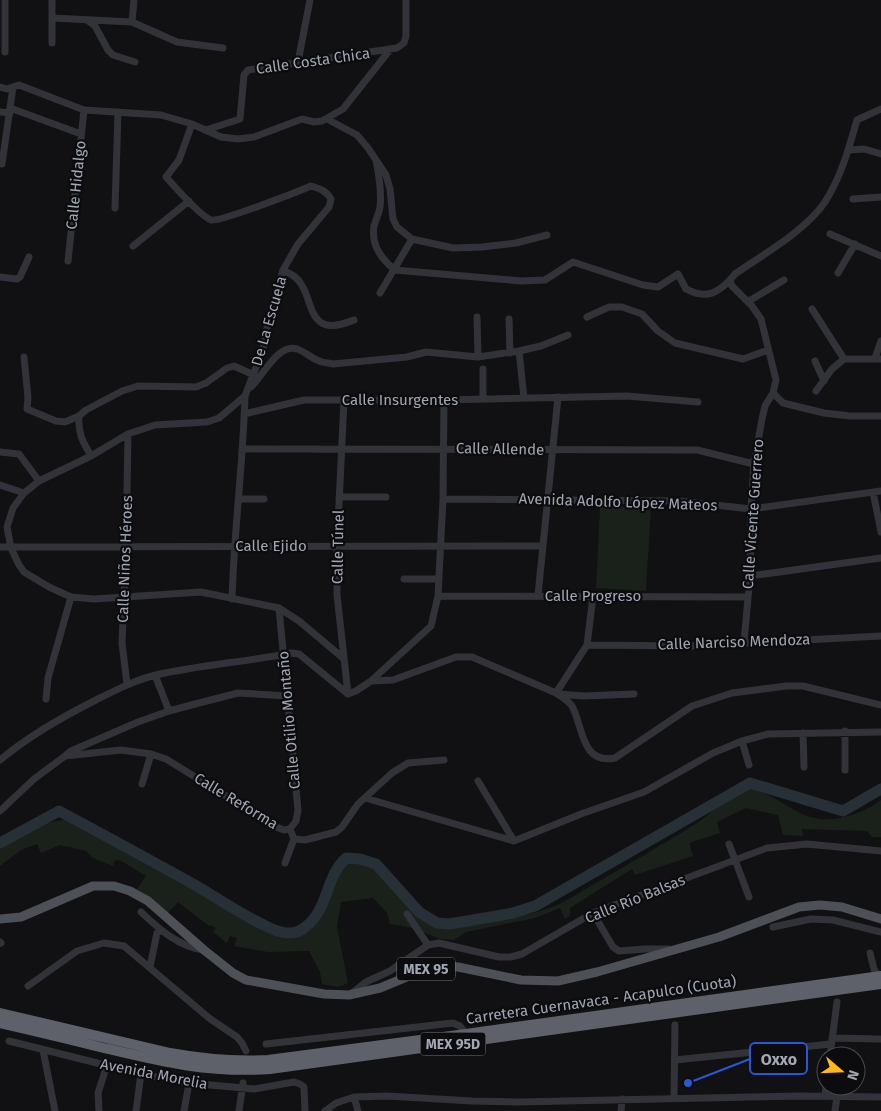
<svg xmlns="http://www.w3.org/2000/svg" width="881" height="1111" viewBox="0 0 881 1111" font-family="'Fira Sans',sans-serif">
<rect width="100%" height="100%" fill="#111113"/>
<path fill="#19211a" d="M600 506 651 508 646 591 596 588Z
M749 788C756 790 762 792 768 795 783 802 797 814 814 818 835 823 864 813 881 800V837H872L867 831 802 829 803 836 783 835 778 815 746 808 717 822 720 833 689 843 693 856 635 875 632 869 570 908V916L565 919 560 908 535 918 466 932 454 940 440 939 413 928 390 924 387 913 373 898 341 902 337 927 348 983 338 987 322 984 320 972 309 951 268 952 234 946 237 938 230 936 227 943 213 932 216 928 210 925 209 926 178 902 168 913 137 889 146 876 121 861 115 860 113 866 93 858 86 851 60 845 41 853 37 844 21 850 0 866V849L11 838 40 824 69 819 94 826 186 884 262 927C345 952 312 859 358 854 383 852 403 911 428 919 442 923 456 921 470 921 499 919 528 917 555 906 571 899 586 888 601 880 631 863 661 845 689 828 698 823 706 816 714 810 726 803 738 795 749 788Z"/>
<g fill="none" stroke-linecap="round" stroke-linejoin="round">
<path stroke="#273037" stroke-width="11" d="M0 843 59 811C104 835 150 860 195 885 219 899 243 916 268 927 277 932 291 936 301 930 330 912 323 880 346 858L360 859 376 864 419 912 437 923 449 924 491 917 513 913 535 906 750 783 843 811 881 789"/>
<path stroke="#323338" stroke-width="7" d="M5 0V52
M52 0V43
M52 18 132 22 177 42 223 48
M87 20 95 26 108 50 113 55 135 62
M132 22 134 0
M298 62 310 0
M0 87 7 89 19 85 84 110 161 115 192 124 221 137 238 139 254 137 302 119 314 122 322 121 343 109 389 51
M10 108 81 134
M0 112 10 113
M327 119 357 135 368 148 386 175 390 189 393 219 397 227 412 239 453 248 482 247 516 243 547 235
M192 124 179 160 166 177C175 187 200 216 211 220 220 222 297 192 311 186 321 189 326 191 331 199L329 207 298 244 283 270 269 318 263 349 245 396 219 418 207 422 155 425 128 434 91 456 39 481 24 493 13 508 7 527 11 548 19 565 24 572 49 587 71 597 94 599 201 592 279 608 299 621 343 658
M206 130 240 119 244 75 248 70 397 48 404 43 406 36V0
M849 150 864 149 881 154
M376 160C379 175 382 191 380 207 379 213 376 220 374 226 371 244 381 259 395 270L521 281 545 280 573 262 643 285 658 287 678 274 686 289C691 291 696 294 702 294 715 296 727 284 735 274 764 254 805 231 825 202 841 177 849 148 857 120L881 109
M2 164 13 87
M853 199 881 197
M115 208 118 112
M830 234 881 256
M133 246 189 201
M68 261 84 110
M283 270C290 274 297 276 301 284 310 296 310 322 327 325 336 327 346 323 354 320
M838 273 855 244
M0 277 17 279 20 277 29 257
M730 281 732 286 752 306 761 319 776 380 773 393 765 406 762 419 754 464 751 509 750 576 744 642
M380 293 412 239
M749 301 784 280
M812 309 844 359
M477 317 478 357
M587 317 609 307H622L642 314 658 331 675 343 743 359 768 350
M509 319 510 353
M519 351 524 398
M24 357 28 398 27 409 56 421 65 422 79 416 86 410 122 391 138 386 196 387 206 383 227 368 234 366 254 375
M875 358 881 341
M844 359H881
M815 361 824 381
M483 369V399
M251 387C263 376 278 343 297 349 306 352 313 360 322 362 325 363 330 363 333 364L407 357 426 352 478 357 519 351 541 346 568 335
M816 391 832 369 844 359
M773 393 783 403 824 413 850 416H881
M344 400 337 546V595L348 694
M244 414 304 400H444L627 396 698 402
M79 416C78 434 82 440 91 456
M243 449 697 450 754 464
M0 452 19 454 39 481
M0 485 24 493
M873 492 881 532
M339 497H386
M239 499H264
M443 499 678 501 751 509 881 491
M0 547 543 546
M750 576 881 558
M404 579H439
M538 595 558 397
M438 596 747 597
M232 599C234 531 243 464 245 396
M279 608 298 810 296 821 290 829
M587 645 692 646 881 636
M155 675 169 711
M371 681 431 626 438 596 443 499 444 400
M127 684 122 643 126 548 128 434
M556 693 587 645 593 596
M559 694 584 696 634 694
M46 699 48 678 71 597
M803 733 804 767
M742 741 749 765
M65 756 71 751 138 722 169 711 199 703 238 693 288 696
M0 760C30 735 62 717 96 700 116 690 135 680 156 675 200 665 246 662 291 653L299 654 348 694 356 691 371 681 393 680 456 657H472L556 693C562 697 568 700 572 706 583 726 581 765 615 758L692 706 732 693 786 686H803L881 705
M845 770V731
M478 781 514 841
M142 784 151 754
M365 798 514 841 581 814 644 792 713 753 742 741 768 734 881 732
M0 811 34 779 65 756 121 750 151 754 166 759 276 827 284 830 290 829
M290 829 294 839 305 840 336 832 342 827 358 804 392 773 408 763 444 760
M729 844 749 897
M285 863 294 839
M141 912C159 929 179 947 204 950
M593 913 613 947 619 951 645 949H668
M407 914 428 945
M773 927 811 919 833 920 881 932
M0 942 1 943
M870 953 874 969 878 976
M150 967 157 933 160 931
M28 986 77 951 104 943 124 946 209 1018 237 1037 242 1043 246 1051
M352 993 366 982 390 971 428 945 439 943 499 957H511L522 954 593 913 767 848 807 844 881 851
M832 1038 881 1039
M9 1041 141 1074 189 1083 254 1089 294 1082 300 1084 304 1087 305 1111
M266 1044 453 1023 460 1026 466 1034
M43 1050 55 1111
M830 1056 837 1002
M675 1060 831 1044
M825 1096 826 1086
M354 1097 358 1111
M674 1098 675 1025
M99 1111 98 1093 107 1065
M136 1111 141 1074
M184 1111 189 1083
M239 1111 243 1083
M325 1111 336 1103 354 1097 387 1096 472 1101 518 1102 800 1096 881 1097
M621 1111 622 1099
M835 1111 837 1096"/>
<path stroke="#4e5057" stroke-width="9" d="M0 919 21 917 93 886H114L130 891 148 901 204 950 233 973 246 980 324 994 349 995 380 988 426 969 442 966 458 967 521 980 558 981 597 972 719 937 799 907 820 905 842 907 881 919"/>
<path stroke="#5e616a" stroke-width="10" d="M0 1013 170 1053C203 1059 234 1062 268 1060L466 1034 881 976
M0 1023C35 1031 69 1039 104 1048 163 1062 208 1073 270 1069L881 984"/>
</g>
<g text-anchor="middle" dominant-baseline="central" stroke-width="4.5" stroke-linejoin="round" paint-order="stroke">
<g fill="#0c0c0e" stroke="#757883" stroke-width="1">
<rect x="397" y="957.5" width="58" height="23" rx="4"/>
<rect x="420.5" y="1032.5" width="65" height="23" rx="4"/>
</g>
<g font-size="14" font-weight="bold" fill="#a2a7b5">
<text x="426" y="969">MEX 95</text>
<text x="453" y="1044">MEX 95D</text>
</g>
<g font-size="15" fill="#a2a7b5" stroke="#0c0c0e">
<text transform="translate(313 61) rotate(-8)">Calle Costa Chica</text>
<text transform="translate(76 185) rotate(-84)">Calle Hidalgo</text>
<text transform="translate(269 321) rotate(-74)">De La Escuela</text>
<text x="400" y="400">Calle Insurgentes</text>
<text transform="translate(500 449) rotate(1)">Calle Allende</text>
<text transform="translate(618 502) rotate(2)">Avenida Adolfo López Mateos</text>
<text transform="translate(753 514) rotate(-86)">Calle Vicente Guerrero</text>
<text x="271" y="546">Calle Ejido</text>
<text transform="translate(338 547) rotate(-89)">Calle Túnel</text>
<text transform="translate(125 559) rotate(-88)">Calle Niños Héroes</text>
<text x="593" y="596">Calle Progreso</text>
<text transform="translate(734 642) rotate(-2)">Calle Narciso Mendoza</text>
<text transform="translate(289 720) rotate(-95)">Calle Otilio Montaño</text>
<text transform="translate(236 801) rotate(31)">Calle Reforma</text>
<text transform="translate(635 899) rotate(-22)">Calle Río Balsas</text>
<text transform="translate(601 1000) rotate(-8)">Carretera Cuernavaca - Acapulco (Cuota)</text>
<text transform="translate(154 1074) rotate(11)">Avenida Morelia</text>
</g>
</g>
<path fill="none" stroke="#2a57d4" stroke-width="2" d="M688 1083L750 1059"/>
<circle fill="#2a57d4" stroke="#0c0c0e" stroke-width="2" cx="688" cy="1083" r="5"/>
<rect fill="#0c0c0e" stroke="#2a57d4" stroke-width="2" x="750" y="1043" width="57" height="31" rx="5"/>
<g font-size="16" text-anchor="middle" font-weight="bold" fill="#a2a7b5">
<text x="779" y="1065">Oxxo</text>
</g>
<g transform="translate(841 1071) rotate(109)"><circle r="24" fill="#0c0c0e" stroke="#484a51"/>
<path d="M0-4L9 19L0 12L-9 19Z" fill="#feb81e"/>
<text y="-8" font-size="14" font-weight="bold" text-anchor="middle" fill="#a2a7b5">N</text>
</g>
</svg>
